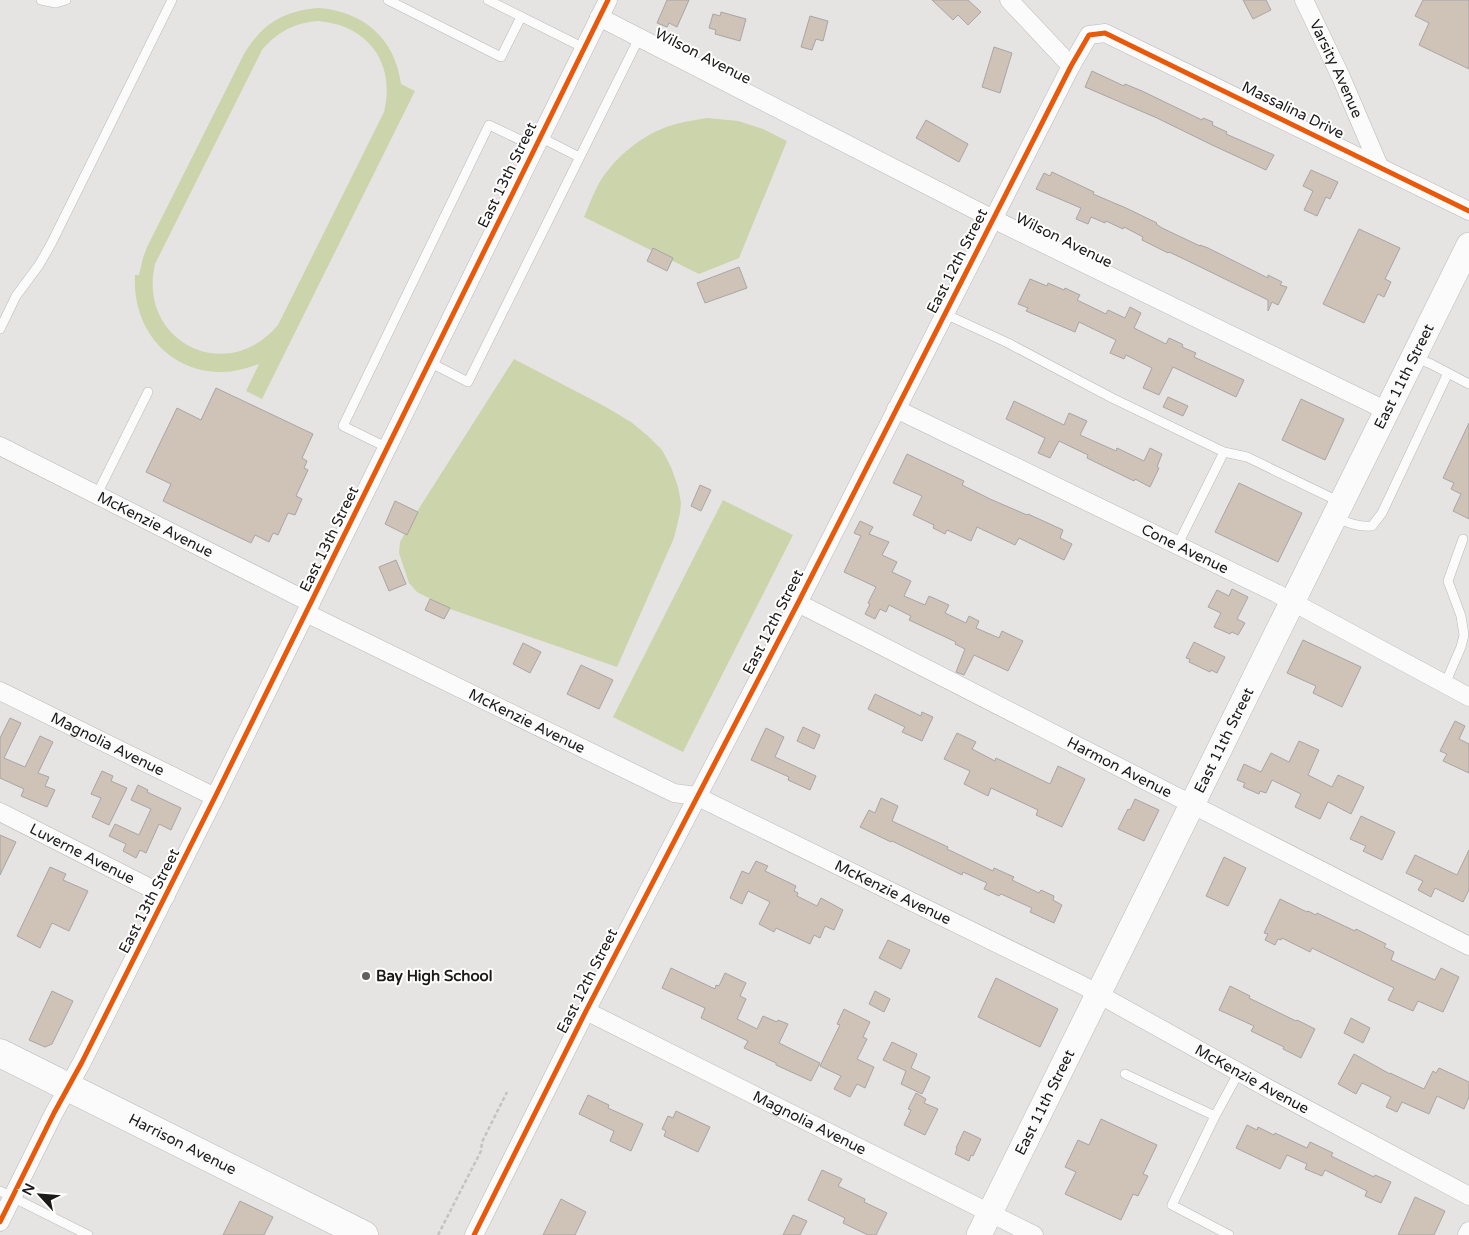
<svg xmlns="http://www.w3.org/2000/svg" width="1469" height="1235" viewBox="0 0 1469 1235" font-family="'Varela Round',sans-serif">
<rect width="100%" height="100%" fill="#e6e4e2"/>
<path fill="#ccd4ac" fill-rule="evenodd" d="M318 8C363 11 395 38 401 84L415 91 262 399 246 391 259 364C247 368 235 372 222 372 167 372 132 327 135 275H139L143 258 147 247 244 54C262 24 283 11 318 8ZM318 21C368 25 396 63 384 112L278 325C227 386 137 342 155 264L262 50C277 32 294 23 318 21Z
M707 118 738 121 763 129 787 141 739 258 699 274 584 217C591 201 597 182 609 169 626 148 650 131 676 124 687 121 697 120 707 118Z
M514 359 606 407 631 422 648 436 662 450 671 467 678 487 681 503 680 513 674 538 617 667 450 609 417 592 409 583 399 553 400 542 418 510Z
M723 500 793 535 683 752 613 717Z"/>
<path fill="#cfc2b6" stroke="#a7a6a5" d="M667 0H689L677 27 669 23 667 27 657 23Z
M932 0H968L981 12 968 25 958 15 953 20Z
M1243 0H1266L1271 10 1253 19Z
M1423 0H1469V69L1419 45 1429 23 1415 16Z
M721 12 746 19 740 41 715 34 716 30 709 28 713 14 720 16Z
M810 16 828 21 823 41 816 39 812 50 801 47Z
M994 47 1012 53 1000 93 982 87Z
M1092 71 1124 86 1125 84 1142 91 1202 120 1203 118 1213 122 1212 125 1227 132 1226 134 1274 155 1266 170 1210 144 1157 118 1085 87Z
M926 120 968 144 959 162 916 138Z
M1311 170 1338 182 1330 199 1326 197 1317 216 1304 210 1313 191 1303 186Z
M1052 172 1094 192 1093 194 1126 208 1157 223 1156 224 1162 228 1200 246V245L1208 248 1268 278V275L1282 282 1280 285 1287 287 1278 305 1272 302 1268 311V300L1186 260 1169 252 1168 253 1142 240 1143 237 1124 227 1123 229 1106 221 1105 223 1091 217 1088 224 1076 219 1081 208 1036 189 1044 173 1050 176Z
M1359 229 1400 248 1385 279 1391 282 1384 297 1378 294 1364 323 1323 304Z
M653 248 673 258 667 271 647 261Z
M739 267 747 288 705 303 697 283Z
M1030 279 1047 286 1048 283 1064 290 1065 288 1080 295 1077 300 1106 314 1108 310 1125 318 1130 307 1141 313 1134 328 1166 344 1169 338 1182 344 1183 345 1182 347 1196 353 1194 357 1244 380 1236 397 1173 367 1159 395 1143 388 1152 368 1126 355 1124 359 1110 353 1116 340 1079 322 1075 332 1026 311 1028 308 1018 304Z
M216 388 313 434 302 458 307 461 304 468 308 470 296 496 302 499 295 515 288 513 278 535 273 533 269 542 255 535 251 543 163 501 171 484 146 472 177 408 201 420Z
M1168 397 1188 406 1183 416 1163 407Z
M1301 399 1344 419 1325 460 1282 440Z
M1014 401 1064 425 1069 413 1087 421 1080 435 1116 451 1117 448 1144 461 1150 448 1162 454 1157 467 1159 468 1150 487 1135 479 1134 481 1087 458 1088 455 1059 441 1050 458 1038 453 1045 438 1006 419Z
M1469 423V519L1453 511 1461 494 1451 489 1454 483 1443 478Z
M907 454 964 481 962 485 990 499 1027 515 1028 514 1063 530 1060 538 1072 544 1064 560 1019 538 1015 545 977 527 971 541 947 530 945 534 933 528 934 525 913 515 922 496 893 483Z
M1239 483 1302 513 1278 562 1215 532Z
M700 485 711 490 701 511 691 506Z
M395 501 418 512 407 535 385 524Z
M860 521 873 527 869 534 889 542 882 555 897 562 892 572 911 581 904 596 925 605 929 596 949 605 945 613 966 623 969 616 979 621 976 628 999 638 1002 631 1023 641 1008 671 974 655 964 675 956 672 965 649 955 644 956 642 909 620 911 616 889 605 886 612 880 609 875 619 865 614 870 604 868 603 876 587 844 572 861 536 854 533Z
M396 560 406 584 389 591 379 567Z
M1232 589 1248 597 1237 619 1245 623 1238 635 1232 632 1230 634 1214 627 1221 613 1208 607 1217 590 1229 596Z
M430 599 450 608 444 619 425 610Z
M1303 640 1361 667 1342 707 1313 693 1316 686 1287 673Z
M1194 642 1225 657 1217 673 1211 670 1210 672 1189 662 1190 659 1186 658Z
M523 643 541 652 530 673 513 664Z
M581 665 613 680 599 709 567 694Z
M875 694 921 716 922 712 933 717 922 741 902 732 905 727 868 709Z
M10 718 21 723 4 758 25 767 40 736 53 742 38 773 49 777 45 786 55 790 47 807 21 796 24 789 0 778V738Z
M1455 721 1465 726 1459 739 1469 744V773L1443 761 1447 754 1440 751Z
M803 727 820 735 814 749 797 741Z
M766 728 784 737 775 757 816 776 810 790 788 780 789 777 751 760Z
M957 733 976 742 972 749 995 761 996 758 1050 784 1058 766 1085 779 1062 827 1036 815 1038 810 991 788 988 796 964 784 970 771 944 759Z
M1299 741 1319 750 1308 775 1332 787 1338 775 1364 787 1351 814 1328 802 1320 819 1295 807 1301 794 1272 780 1266 793 1260 791 1259 794 1243 787 1245 783 1237 780 1244 764 1261 772 1271 753 1289 762Z
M102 771 113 776 111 781 127 788 109 825 92 817 101 798 91 794Z
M138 785 148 790 147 792 181 808 171 830 159 824 146 853 140 850 136 858 123 851 126 844 109 836 115 824 139 835 151 809 131 800Z
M881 798 898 806 892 821 948 847 947 849 993 871 994 868 1014 877 1012 880 1039 893 1041 890 1054 896 1053 900 1062 905 1054 923 1030 912 1032 908 1001 894 999 896 984 889 987 883 963 872 962 875 892 841 891 842 860 827 869 810 875 813Z
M1135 799 1159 810 1144 841 1118 829 1128 809 1130 810Z
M1361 816 1395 832 1382 860 1363 851 1366 846 1350 839Z
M0 835 16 842 0 875Z
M1469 850V890L1463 902 1435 888 1431 897 1418 890 1423 881 1406 873 1415 855 1457 875Z
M1224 857 1246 868 1228 906 1206 896Z
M756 861 768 866 765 871 796 886 794 891 798 893 797 896 817 906 821 898 843 910 834 930 825 926 820 938 814 935 810 944 776 928 774 932 759 924 770 902 748 891 742 904 730 898 742 871 749 874Z
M50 867 66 874 63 880 88 891 69 931 52 923 40 948 17 936Z
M1280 899 1307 912 1308 911 1316 915 1317 913 1355 931 1356 929 1386 944 1384 947 1394 952 1391 960 1435 980 1441 968 1459 977 1443 1012 1418 1001 1413 1011 1388 1000 1394 988 1312 948 1310 952 1282 938 1281 940 1278 939 1275 945 1265 940 1268 934 1264 933Z
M888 940 910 950 901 969 879 958Z
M671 968 715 989 716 985 719 986 725 973 746 983 740 996 746 999 737 1019 757 1029 763 1016 777 1022 778 1020 788 1024 779 1043 820 1063 811 1081 776 1065V1063L744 1048 748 1041 701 1018 705 1008 662 988Z
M996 978 1058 1009 1040 1047 978 1017Z
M1230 986 1250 996 1249 998 1296 1021 1297 1020 1315 1029 1301 1058 1283 1049 1284 1047 1251 1031 1254 1026 1219 1010Z
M52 991 73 1001 52 1044 45 1047 29 1040Z
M875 991 890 999 884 1012 869 1004Z
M844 1009 870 1022 863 1037 867 1039 857 1059 874 1067 865 1088 857 1084 850 1097 834 1089 841 1076 820 1066 840 1025 837 1024Z
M1351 1018 1370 1028 1363 1043 1344 1033Z
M892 1042 917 1054 911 1068 930 1077 922 1094 901 1084 906 1071 883 1060Z
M1354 1054 1390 1074V1073L1424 1089 1433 1071 1436 1073 1439 1068 1469 1082V1097L1464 1109 1437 1096 1429 1114 1402 1102 1397 1112 1386 1107 1391 1097 1362 1083 1356 1094 1338 1084Z
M916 1093 926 1099 924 1103 938 1109 925 1135 904 1125 911 1110 908 1109Z
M588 1095 609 1105 608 1108 643 1124 631 1151 610 1141 614 1131 579 1114Z
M676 1111 710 1127 698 1152 664 1136 666 1131 662 1129 668 1116 673 1118Z
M1101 1119 1157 1145 1143 1174 1148 1176 1138 1196 1133 1194 1121 1220 1065 1194 1076 1172 1065 1167 1078 1140 1089 1145Z
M1247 1125 1257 1130 1258 1127 1274 1135 1275 1133 1307 1148 1310 1142 1333 1153 1331 1156 1374 1177 1375 1175 1391 1182 1381 1203 1365 1196 1367 1191 1325 1170 1322 1176 1305 1169 1307 1164 1287 1155 1280 1169 1236 1148Z
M964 1131 981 1139 973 1156 971 1155 969 1161 955 1154 957 1149 956 1148Z
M822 1170 842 1179 838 1186 865 1199 864 1202 887 1213 876 1235H868L843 1223 845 1218 808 1200Z
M1415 1197 1445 1211 1434 1235H1398Z
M561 1199 586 1212 575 1235H543Z
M240 1201 273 1217 264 1235H223Z
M793 1215 807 1221 800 1235H783Z"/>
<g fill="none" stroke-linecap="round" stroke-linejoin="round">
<defs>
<path id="lane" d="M41 0 56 3 66 0
M388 0 501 57 521 17
M488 0 584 48
M540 137 579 157
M945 314 1008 343 1112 398 1224 452
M0 329 16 296 39 265 51 244 172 0
M1416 358 1431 364 1469 384
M429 362 468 382 639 38
M388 448 343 426 489 125 535 147
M97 494 148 392
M1335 517C1348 523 1358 527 1372 526L1382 513 1448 373
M1177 546 1224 452 1247 457 1340 502
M1445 684 1461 647 1464 635 1461 616 1448 581 1463 539
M1125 1074 1215 1116
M0 1191 88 1235
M1229 1235 1172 1205 1215 1116 1239 1072"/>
<g id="street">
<path d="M1009 0 1071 66"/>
<path id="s1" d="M1304 0 1341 77 1379 166"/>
<path d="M599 17 993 219 1387 411"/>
<path id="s2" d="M896 409 1276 593 1469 697"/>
<path id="s3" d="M0 446 311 603"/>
<path id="s4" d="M798 603 1469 946"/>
<path id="s5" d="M306 613 674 793 696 796 1082 985 1260 1084 1469 1196"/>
<path id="s6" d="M0 691 215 797"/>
<path id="s7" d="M0 812 166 896"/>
<path id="s8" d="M586 1011 1034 1235"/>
<path d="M0 1222 54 1113 82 1062 215 797 608 0"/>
<path d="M474 1235 586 1011 798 603 1071 66 1089 35 1105 33 1469 211"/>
<path d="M1467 1235 1469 1231"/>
</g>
<g id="secondary">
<path id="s9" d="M979 1235 1469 245"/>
</g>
<g id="primary">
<path id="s10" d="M0 1053 364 1235"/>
</g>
</defs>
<use href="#lane" stroke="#bab9b8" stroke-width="10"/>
<use href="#street" stroke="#bab9b8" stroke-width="19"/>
<use href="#secondary" stroke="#bab9b8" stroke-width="26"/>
<use href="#primary" stroke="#bab9b8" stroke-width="29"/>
<path stroke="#c3c3c2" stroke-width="2.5" stroke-dasharray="4 2.5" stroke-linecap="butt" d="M438 1235 481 1151 482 1142 507 1092"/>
<use href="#lane" stroke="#fbfbfb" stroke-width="9"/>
<use href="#street" stroke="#fbfbfb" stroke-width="18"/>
<use href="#secondary" stroke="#fbfbfb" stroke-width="25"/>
<use href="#primary" stroke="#fbfbfb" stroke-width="28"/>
<defs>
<path id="cycleway" d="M0 1222 54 1113 82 1062 215 797 608 0
M474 1235 586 1011 798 603 1071 66 1089 35 1105 33 1469 211"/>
</defs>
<use href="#cycleway" stroke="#fff" stroke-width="8"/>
<use href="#cycleway" stroke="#e8590c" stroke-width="5"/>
</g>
<circle fill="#62615f" stroke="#fff" stroke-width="2" cx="366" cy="976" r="5"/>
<g text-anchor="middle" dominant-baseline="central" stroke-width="4" stroke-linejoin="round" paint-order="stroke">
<g font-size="15" fill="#1b1a19" stroke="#fff">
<text transform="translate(703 56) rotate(27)">Wilson Avenue</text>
<text stroke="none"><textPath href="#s1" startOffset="76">Varsity Avenue</textPath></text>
<text transform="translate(1293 110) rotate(26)">Massalina Drive</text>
<text transform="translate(507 175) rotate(-64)">East 13th Street</text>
<text transform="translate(1064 240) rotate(26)">Wilson Avenue</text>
<text transform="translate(957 261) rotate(-63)">East 12th Street</text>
<text stroke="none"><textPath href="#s9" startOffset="958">East 11th Street</textPath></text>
<text stroke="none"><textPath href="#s3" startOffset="174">McKenzie Avenue</textPath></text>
<text transform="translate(329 539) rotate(-64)">East 13th Street</text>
<text stroke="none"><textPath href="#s2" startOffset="321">Cone Avenue</textPath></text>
<text transform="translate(773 622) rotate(-63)">East 12th Street</text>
<text stroke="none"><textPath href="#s5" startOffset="246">McKenzie Avenue</textPath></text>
<text stroke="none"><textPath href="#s9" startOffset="552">East 11th Street</textPath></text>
<text stroke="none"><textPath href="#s6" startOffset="120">Magnolia Avenue</textPath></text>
<text stroke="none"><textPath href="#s4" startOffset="361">Harmon Avenue</textPath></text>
<text stroke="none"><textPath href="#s7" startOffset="92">Luverne Avenue</textPath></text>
<text stroke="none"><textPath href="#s5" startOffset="651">McKenzie Avenue</textPath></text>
<text transform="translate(149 901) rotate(-63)">East 13th Street</text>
<text transform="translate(587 981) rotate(-63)">East 12th Street</text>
<text stroke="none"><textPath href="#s5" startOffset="1056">McKenzie Avenue</textPath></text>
<text stroke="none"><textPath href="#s9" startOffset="148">East 11th Street</textPath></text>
<text stroke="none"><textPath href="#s8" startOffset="250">Magnolia Avenue</textPath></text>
<text stroke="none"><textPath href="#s10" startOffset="204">Harrison Avenue</textPath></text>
</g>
<g font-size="15" font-weight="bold" fill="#1b1a19" stroke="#fff" text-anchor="start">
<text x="376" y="976">Bay High School</text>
</g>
</g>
<g transform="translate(40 1195) rotate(296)" stroke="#ffffff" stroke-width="4" paint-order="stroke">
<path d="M0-4L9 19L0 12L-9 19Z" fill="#1b1a19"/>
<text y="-8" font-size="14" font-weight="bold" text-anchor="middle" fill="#1b1a19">N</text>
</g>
</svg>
